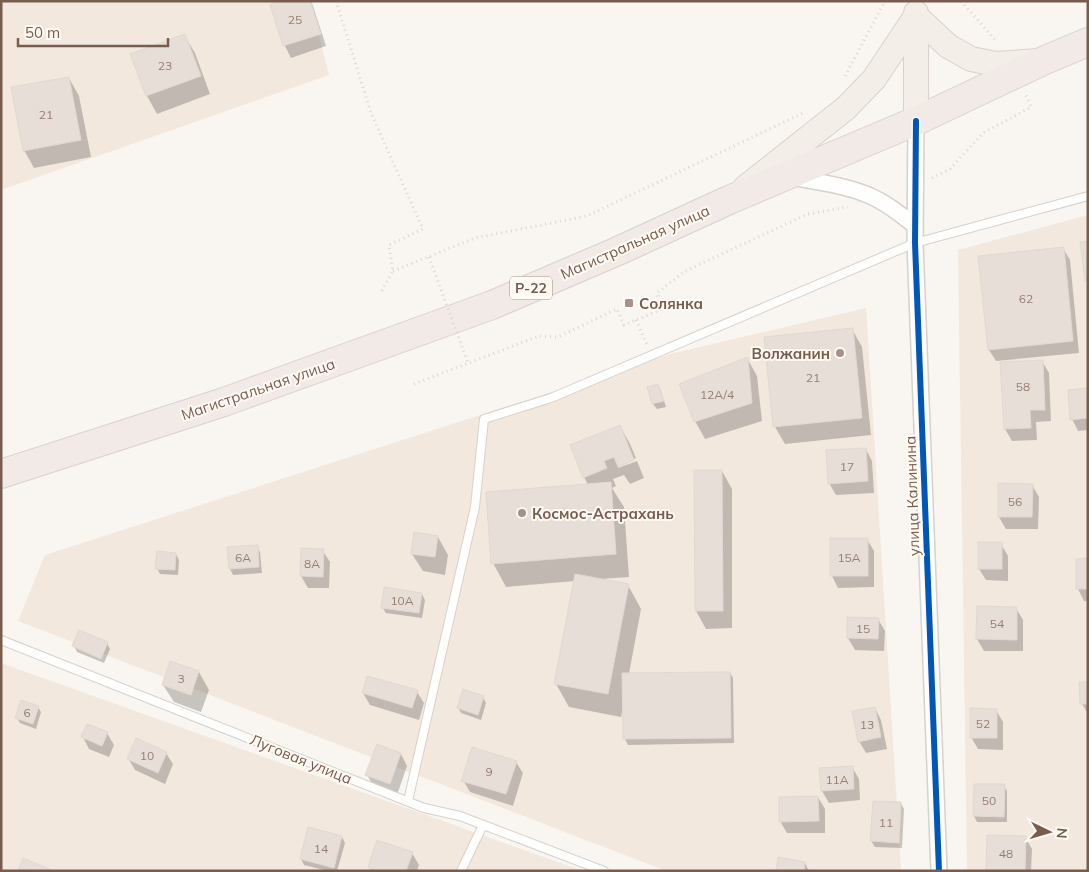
<svg xmlns="http://www.w3.org/2000/svg" width="1089" height="872" viewBox="0 0 1089 872" font-family="Mulish,sans-serif">
<rect width="100%" height="100%" fill="#f9f5f0"/>
<path fill="#f2e8de" d="M1 1H310L329 75 1 190Z
M1088 215V871H967L958 250Z
M866 308 901 871H666L18 621 45 555 670 354Z
M1 663 583 871H1Z"/>
<path fill="#0003" d="M284 1H311L313 6 326 46 291 58 285 46 271 6Z
M184 35 195 53 210 94 157 114 147 96 132 55Z
M69 78 79 96 91 157 34 168 24 150Z
M1063 248 1070 260 1079 353 996 361 989 350Z
M852 329 862 347 871 435 785 444 775 427Z
M747 358 757 376 762 421 705 439 695 421Z
M1042 361 1049 373 1051 421 1036 422 1037 440 1012 441 1005 429Z
M658 385 661 391 666 407 657 409 653 404 649 388Z
M1088 390V430L1078 431 1072 419Z
M620 426 630 444 636 458 618 465V468L637 461 644 478 630 484 624 475 613 479 616 486 612 488 624 507 629 577 601 579 628 585 641 609 629 674 730 673 733 678 734 743 628 745 625 739 624 707H623L621 717 569 707 556 684 575 581 506 587 493 563 588 485 584 477Z
M866 449 872 461 874 493 836 495 829 483Z
M722 471 732 489V628L706 629 696 611Z
M999 485H1032L1039 497 1038 529H1006L999 517Z
M438 537 448 555 445 575 423 571 412 554Z
M867 539 874 551V587L838 588 832 576 831 540Z
M1001 544 1008 556V581L986 580 979 569Z
M257 546 260 552 262 573 233 575 230 569 229 548Z
M323 551 330 562 329 588H308L301 576Z
M176 554 179 560 178 575 160 574 157 568Z
M1088 560V601H1084L1078 589Z
M422 594 425 600 422 618 386 613 382 607Z
M1016 608 1023 620V651H984L977 639Z
M878 619 885 631 884 651 855 650 848 638Z
M107 643 110 649 104 663 77 652 74 646Z
M199 672 209 690 201 712 174 702 163 685Z
M1088 683V714L1082 704Z
M417 692 424 703 419 720 370 705 363 693Z
M483 697 486 703 481 720 461 713 458 707Z
M38 707 41 712 36 729 20 723 17 718Z
M875 708 881 720 887 749 866 753 859 741Z
M996 710 1003 722V750L978 749 971 737Z
M107 733 114 745 109 757 89 749 83 737Z
M166 753 173 764 165 784 135 770 128 758Z
M401 754 407 766 397 795 374 787 367 775Z
M516 762 523 773 513 806 470 792 463 780Z
M852 767 859 779 860 800 829 803 822 791Z
M975 785 1004 786 1007 791V822H977L974 816Z
M818 797 825 809V833H787L780 821Z
M901 803 904 809 902 848 875 847 871 841Z
M342 837 345 843 337 871H328L304 865 301 859Z
M1025 837 1032 849 1031 871H987Z
M412 853 419 865 417 871H372L370 867Z
M805 863 809 871H777Z"/>
<path fill="#e6ded7" stroke="#e2d8d2" d="M280 1H310L321 34 283 46 270 5Z
M185 34 201 76 146 96 130 54Z
M69 77 81 140 23 151 11 87Z
M1088 241V281H1085L1080 242Z
M1064 247 1073 341 988 350 978 256Z
M853 328 862 418 773 427 764 337Z
M748 357 752 403 694 422 679 384Z
M1043 360 1045 410H1030L1031 428 1004 429 1000 362Z
M658 384 664 401 652 404 647 387Z
M1088 388V418L1070 420 1068 390Z
M620 425 634 460 618 467 614 457 604 461 607 468 583 478 570 445Z
M866 448 868 481 828 484 826 450Z
M694 470H722L723 611H695Z
M611 482 616 554 491 564 486 492Z
M998 483 1033 484 1032 517H998Z
M414 532 438 536 435 557 411 554Z
M830 538H868V576H830Z
M978 542H1002V569H978Z
M258 545 259 567 229 569 227 547Z
M301 548 324 549 323 577 300 576Z
M157 551 176 553 175 570 155 569Z
M1088 558V589H1076V559Z
M575 574 629 584 608 694 554 684Z
M384 587 422 593 419 613 381 608Z
M977 606 1017 607V640L976 639Z
M847 617 879 618 878 639 847 638Z
M79 630 108 642 101 659 72 646Z
M170 661 199 671 191 695 162 685Z
M730 672 731 738 623 739 622 673Z
M367 676 418 690 412 708 362 693Z
M1079 682H1088V704H1080Z
M463 689 484 696 478 715 457 708Z
M21 700 39 706 33 724 15 718Z
M875 707 881 737 858 742 852 711Z
M970 708 997 709V738H970Z
M87 724 108 732 102 746 81 737Z
M136 738 167 752 158 773 127 759Z
M377 744 401 753 390 784 365 775Z
M472 747 517 761 506 794 461 781Z
M853 766 854 789 821 791 819 768Z
M974 784H1005L1004 817 973 816Z
M818 796 819 821 779 822V797Z
M873 801 901 802 899 843 870 841Z
M308 827 342 836 334 868 300 859Z
M987 835 1026 836 1025 871H986Z
M377 840 413 852 406 871H378L368 867Z
M778 857 805 862 804 871H776Z
M23 858 54 871H18Z"/>
<g fill="none" stroke-linecap="round" stroke-linejoin="round">
<defs>
<path id="lane" d="M1 640 424 808 460 816 604 871
M408 801 475 507 484 419 551 398 915 243 1088 196
M461 871 483 825"/>
<path id="street" d="M916 121 915 243 939 871
M791 177C817 182 844 185 868 195 885 202 900 214 914 225"/>
<path id="primary" d="M916 121V13
M746 187 846 108 874 79 916 16 948 46 971 59 996 64 1038 61"/>
<path id="highway" d="M1 474 224 402 492 305 618 251 729 200 916 121 1045 60 1088 42"/>
</defs>
<use href="#lane" stroke="#d7d1cb" stroke-width="10"/>
<use href="#street" stroke="#d7d1cb" stroke-width="18"/>
<use href="#primary" stroke="#dad1cc" stroke-width="26"/>
<use href="#highway" stroke="#dad1cc" stroke-width="30"/>
<path stroke="#dcd5d0" stroke-width="3" stroke-dasharray="1 4" stroke-linecap="butt" d="M336 1 371 113 423 229 389 245 393 271 381 292
M961 1 997 42
M845 76 885 1
M932 178 950 169 983 133 1031 107 1026 95
M393 271 475 238 587 216 803 113
M636 320 647 345
M414 384 539 336 558 337 617 309 624 325 662 309 657 293 685 271 808 214 848 207"/>
<use href="#lane" stroke="#fefefd" stroke-width="8"/>
<use href="#street" stroke="#fefefd" stroke-width="15"/>
<use href="#primary" stroke="#f3eee8" stroke-width="24"/>
<use href="#highway" stroke="#f2eae7" stroke-width="28"/>
<path stroke="#dcd5d0" stroke-width="3" stroke-dasharray="1 4" stroke-linecap="butt" d="M429 257 468 363"/>
<defs>
<path id="cycleway" d="M916 121 915 243 939 871"/>
</defs>
<use href="#cycleway" stroke="#fffaf3" stroke-width="9"/>
<use href="#cycleway" stroke="#0057b8" stroke-width="6"/>
</g>
<g fill="#a69286" stroke="#fffaf3" stroke-width="2">
<rect x="624" y="298" width="10" height="10" rx="2.5"/>
<circle cx="840" cy="353" r="5"/>
<circle cx="522" cy="513" r="5"/>
</g>
<g text-anchor="middle" dominant-baseline="central" stroke-width="4" stroke-linejoin="round" paint-order="stroke">
<g font-size="12" fill="#977e72">
<text x="295" y="19">25</text>
<text x="165" y="65">23</text>
<text x="46" y="114">21</text>
<text x="1026" y="298">62</text>
<text x="813" y="377">21</text>
<text x="1023" y="386">58</text>
<text x="717" y="394">12А/4</text>
<text x="847" y="466">17</text>
<text x="1015" y="501">56</text>
<text x="243" y="557">6А</text>
<text x="849" y="557">15А</text>
<text x="312" y="563">8А</text>
<text x="402" y="600">10А</text>
<text x="997" y="623">54</text>
<text x="863" y="628">15</text>
<text x="181" y="678">3</text>
<text x="27" y="712">6</text>
<text x="983" y="723">52</text>
<text x="867" y="724">13</text>
<text x="147" y="755">10</text>
<text x="489" y="771">9</text>
<text x="837" y="779">11А</text>
<text x="989" y="800">50</text>
<text x="886" y="822">11</text>
<text x="321" y="848">14</text>
<text x="1006" y="853">48</text>
</g>
<rect fill="#fffaf3" stroke="#a28b7f" stroke-width="1" x="510" y="276.5" width="42" height="23" rx="4"/>
<g font-size="14" font-weight="bold" fill="#7a5c4d">
<text x="531" y="288">Р-22</text>
</g>
<g font-size="15" fill="#7a5c4d" stroke="#fffaf3">
<text transform="translate(635 242) rotate(-24)">Магистральная улица</text>
<text transform="translate(258 389) rotate(-19)">Магистральная улица</text>
<text transform="translate(912 496) rotate(-92)">улица Калинина</text>
<text transform="translate(301 759) rotate(22)">Луговая улица</text>
</g>
<g font-size="15" font-weight="bold" fill="#7a5c4d" stroke="#fffaf3" text-anchor="start">
<text x="639" y="303">Солянка</text>
<text x="830" y="353" text-anchor="end">Волжанин</text>
<text x="532" y="513">Космос-Астрахань</text>
</g>
</g>
<rect width="1089" height="872" fill="none" stroke="#7a5c4d" stroke-width="5"/>
<g transform="translate(1049 832) rotate(95)" stroke="#fffaf3" stroke-width="4" paint-order="stroke">
<path d="M0-4L9 19L0 12L-9 19Z" fill="#7a5c4d"/>
<text y="-8" font-size="14" font-weight="bold" text-anchor="middle" fill="#7a5c4d">N</text>
</g>
<path d="M18 38v8h150v-8" fill="none" stroke="#7a5c4d" stroke-width="2.5"/>
<text x="25" y="38" font-size="15" fill="#7a5c4d" stroke="#fffaf3" stroke-width="4" paint-order="stroke">50 m</text>
</svg>
